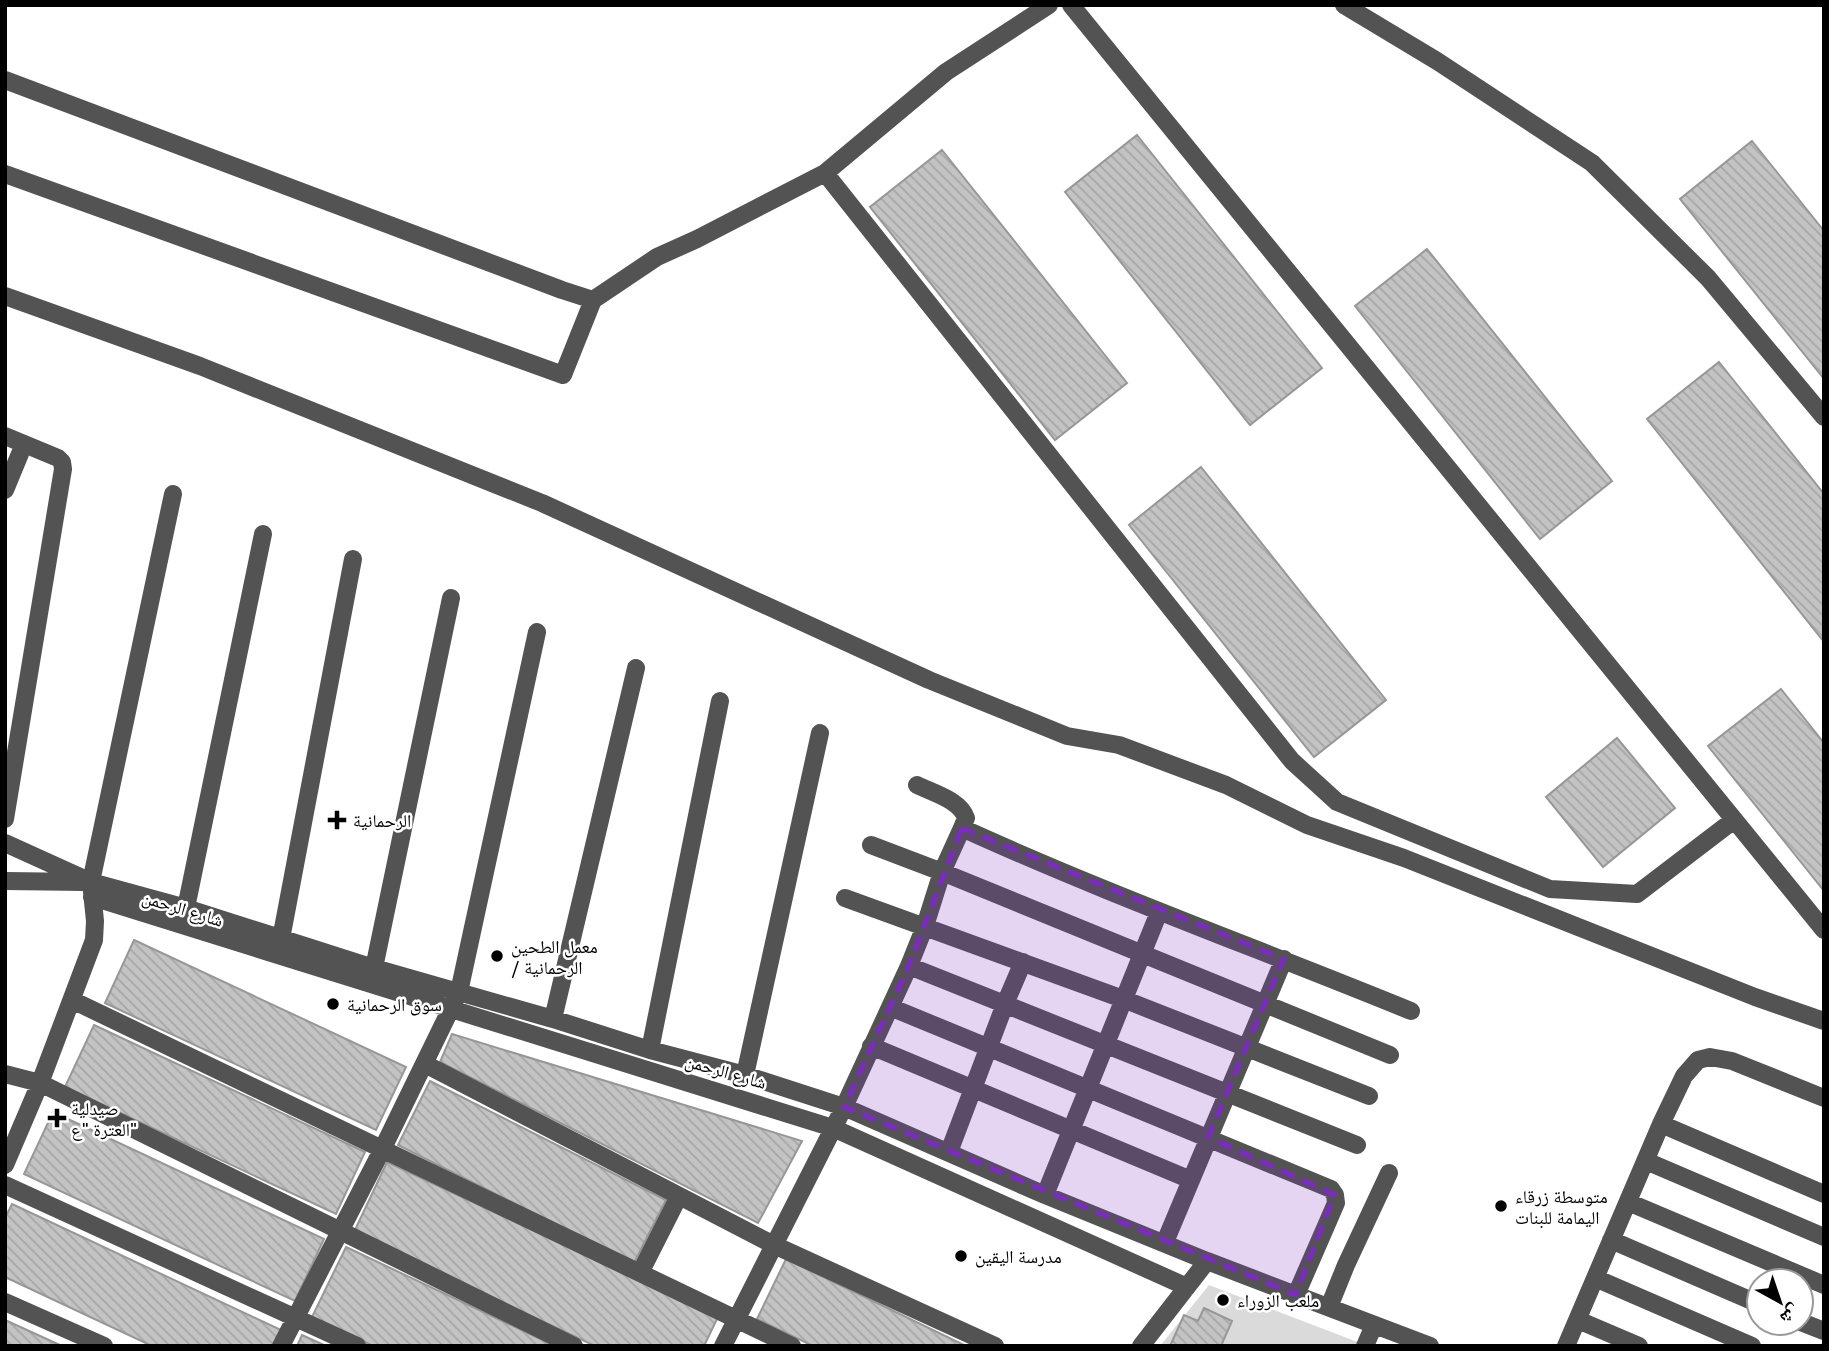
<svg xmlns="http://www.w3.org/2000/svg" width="1829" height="1351" viewBox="0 0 1829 1351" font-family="'Golos Text','Noto Naskh Arabic',sans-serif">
<defs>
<pattern id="building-back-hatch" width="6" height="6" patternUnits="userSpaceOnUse" patternTransform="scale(1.75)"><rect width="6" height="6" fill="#c3c3c3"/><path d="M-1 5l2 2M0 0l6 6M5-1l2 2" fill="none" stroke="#a6a6a6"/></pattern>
</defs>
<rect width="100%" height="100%" fill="#fff"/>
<path fill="#dadada" d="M1209 1285 1368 1346H1160Z"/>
<path fill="url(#building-back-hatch)" stroke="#979797" stroke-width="2" d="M1137 135 1322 368 1250 425 1065 192Z
M1752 141 1824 231V379L1680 199Z
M942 150 1127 383 1055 440 870 207Z
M1427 249 1612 481 1540 539 1355 306Z
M1719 362 1824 494V642L1647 419Z
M1201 467 1386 700 1314 757 1129 525Z
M1781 689 1824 743V891L1708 746Z
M1617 738 1675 808 1603 867 1546 797Z
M134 940 406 1067 376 1130 105 1003Z
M94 1025 365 1152 336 1214 65 1087Z
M452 1034 802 1141 758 1223 440 1062Z
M430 1081 666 1200 634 1263 398 1145Z
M53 1112 324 1239 295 1301 24 1174Z
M387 1162 718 1317 704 1346H595L354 1232Z
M12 1204 283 1331 276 1346H152L5 1277V1218Z
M346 1247 555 1346H373L312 1317Z
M786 1259 966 1346H813L757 1319Z
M1204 1308 1232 1321 1221 1346H1170L1184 1315 1198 1321Z
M5 1320 62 1346H5Z
M302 1335 326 1346H297Z"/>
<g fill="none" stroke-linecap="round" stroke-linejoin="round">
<path stroke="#535353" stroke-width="18" d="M1071 5 1824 930
M1344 5 1437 61 1592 163 1708 278 1824 417
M5 80 562 290 593 300 657 257 697 239 825 173 946 72 1049 5
M825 173 1292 761 1337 802 1550 889 1637 894 1734 820
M5 174 563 375 593 300
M5 296 200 366 542 503 929 680 1067 736 1119 745 1226 785 1307 825 1404 858 1755 997 1824 1021
M5 436 58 458 62 462 63 469 5 819
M5 490 24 444
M917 785C933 793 960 800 966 818L962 828
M5 843 91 882 186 908 374 968 553 1019 650 1050 745 1075 844 1107 1045 1195 1207 1261 1430 1346
M871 845 942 872 1390 1055
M5 881 84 882
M92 897 833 1128 1187 1287
M845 898 1123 999 1369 1096
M186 908 263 534
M281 939 353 559
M909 966 1357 1145
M374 968 451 598
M72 1000 792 1346
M890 1007 1331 1189 1335 1195 1336 1203 1296 1295
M553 1019 636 668
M871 1046 1191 1180
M650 1050 720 701
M425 1064 774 1245 995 1346
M5 1074 40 1083 574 1346
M745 1075 820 733
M1661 1124 1824 1194
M949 1152 1005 1004 1023 962
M1646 1161 1824 1237
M5 1165 40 1083 94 940 95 921 91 882 173 494
M5 1185 357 1346
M1045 1195 1159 912
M1628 1202 1824 1285
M1611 1240 1759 1304
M1165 1242 1284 959
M640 1273 679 1196
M1595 1278 1752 1346
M5 1302 104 1346
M1329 1307 1346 1265 1389 1173
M1578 1320 1639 1346
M1801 1322 1824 1331
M281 1346 382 1150 459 992 537 632
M723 1346 844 1107 909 966 925 926 942 872 962 828C1109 895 1262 950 1411 1011
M1141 1346 1207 1261
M1365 1346 1374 1325
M1566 1346 1661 1124 1684 1076 1698 1060 1710 1057 1732 1061 1824 1098"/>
</g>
<path fill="#7b2cbf" fill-opacity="0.2" stroke="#7b2cbf" stroke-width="5" stroke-dasharray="14 9" stroke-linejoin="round" d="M962 828 1284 959 1209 1137 1335 1195 1296 1295 844 1107 909 966Z"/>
<g fill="#000" stroke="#fff" stroke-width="2.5">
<path d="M333.5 809.5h7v7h7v7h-7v7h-7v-7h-7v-7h7z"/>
<circle cx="497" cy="956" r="7"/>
<circle cx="333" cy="1004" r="7"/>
<path d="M53.5 1107.5h7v7h7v7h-7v7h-7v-7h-7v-7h7z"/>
<circle cx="1501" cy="1206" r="7"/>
<circle cx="961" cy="1256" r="7"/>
<circle cx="1223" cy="1300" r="7"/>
</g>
<g text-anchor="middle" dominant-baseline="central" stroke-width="5" stroke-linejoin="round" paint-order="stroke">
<g font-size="18" fill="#000" stroke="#fff" text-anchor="start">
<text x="353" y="820">الرحمانية</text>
<text x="511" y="946">معمل الطحين<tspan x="511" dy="21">/ الرحمانية</tspan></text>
<text x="347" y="1004">سوق الرحمانية</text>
<text x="71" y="1108">صيدلية<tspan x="71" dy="21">العترة "ع"</tspan></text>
<text x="1515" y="1196">متوسطة زرقاء<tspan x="1515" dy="21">اليمامة للبنات</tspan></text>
<text x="975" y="1256">مدرسة اليقين</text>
<text x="1237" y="1300">ملعب الزوراء</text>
</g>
<g font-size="18" fill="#000" stroke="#fff">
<text transform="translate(183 908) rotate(17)">شارع الرحمن</text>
<text transform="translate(726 1071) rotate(16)">شارع الرحمن</text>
</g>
</g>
<rect width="1829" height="1351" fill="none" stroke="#000000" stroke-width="14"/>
<g transform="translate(1780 1302) rotate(140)"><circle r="33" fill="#ffffff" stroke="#999999" stroke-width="2"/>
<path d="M0-5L12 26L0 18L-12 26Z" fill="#000000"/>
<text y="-10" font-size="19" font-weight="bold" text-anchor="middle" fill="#000000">ش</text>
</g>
</svg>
